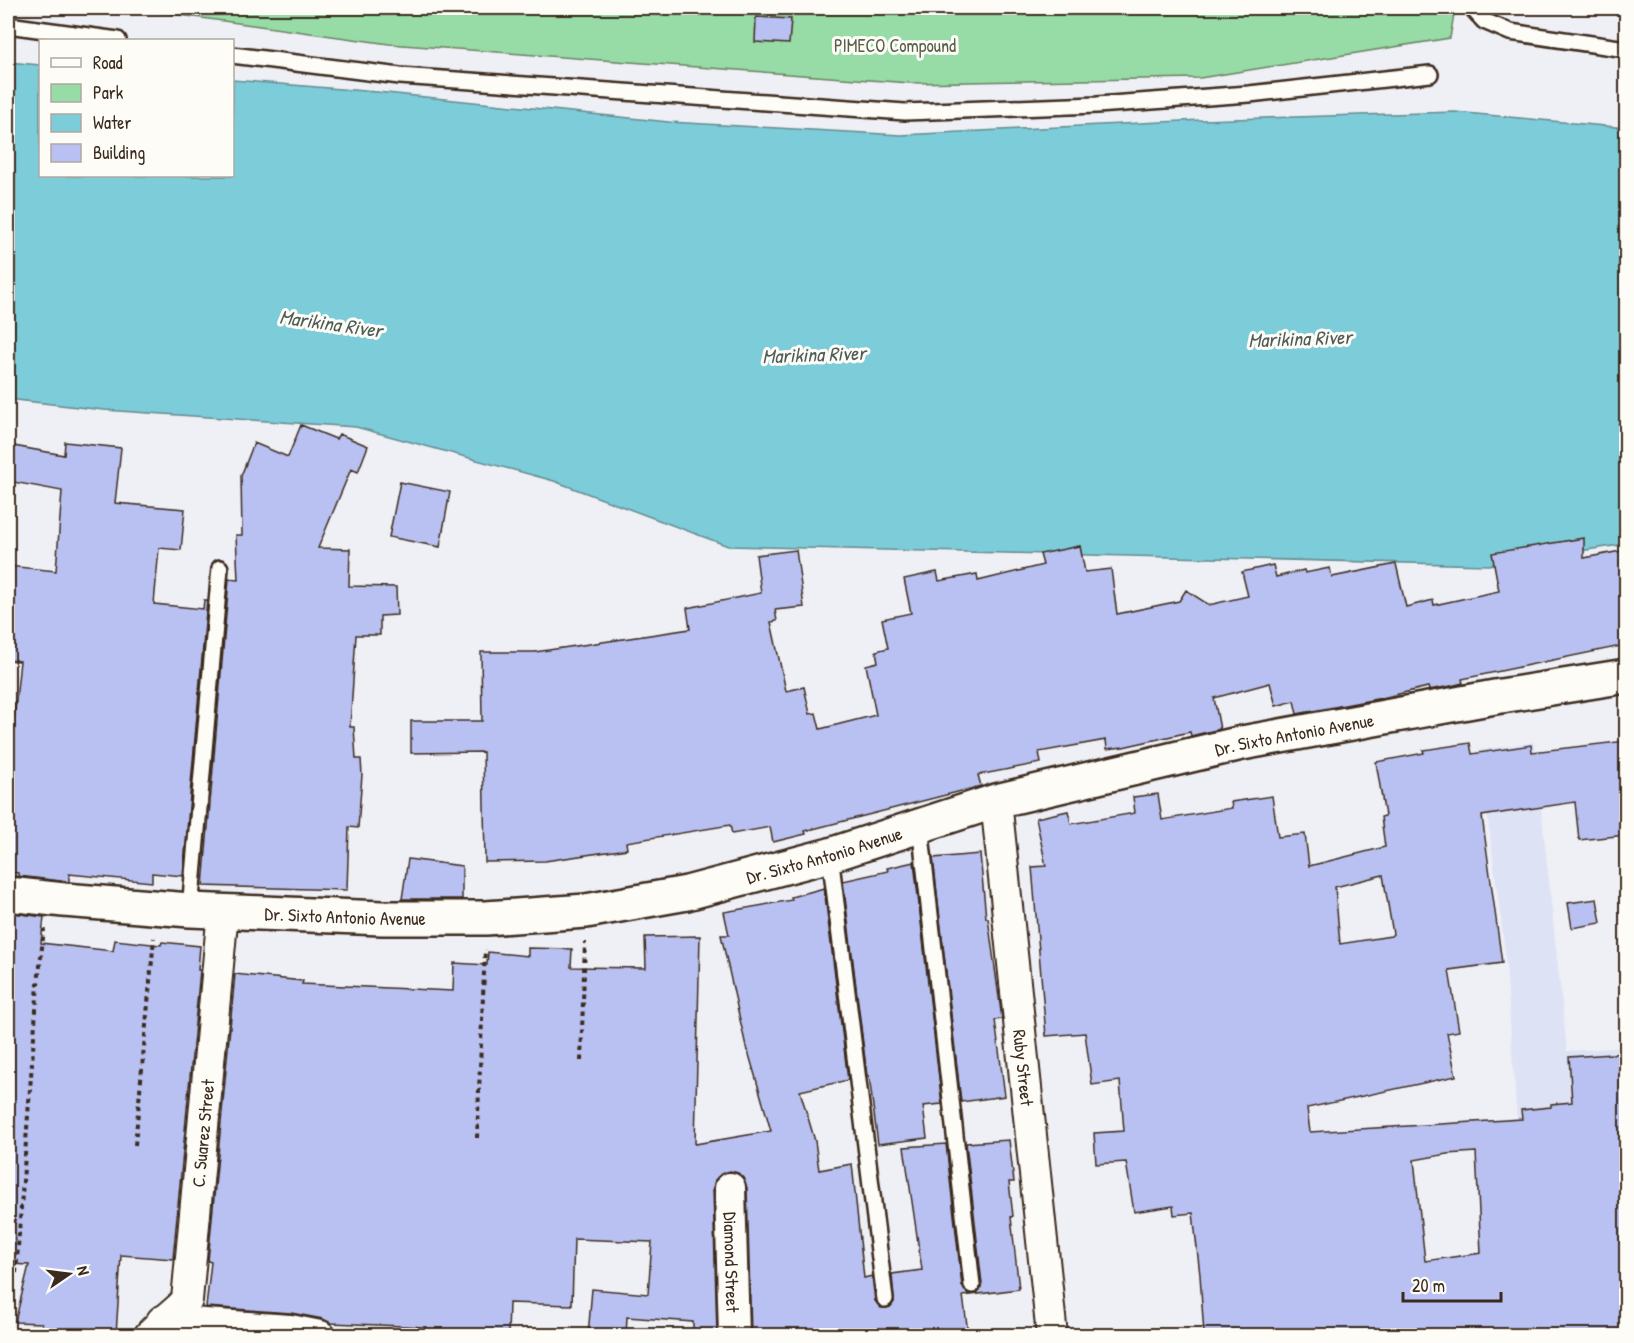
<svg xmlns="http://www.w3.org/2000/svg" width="1634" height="1343" viewBox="0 0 1634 1343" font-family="'Patrick Hand',sans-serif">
<rect width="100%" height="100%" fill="#eff0f6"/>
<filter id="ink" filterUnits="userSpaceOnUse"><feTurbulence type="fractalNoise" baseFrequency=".0167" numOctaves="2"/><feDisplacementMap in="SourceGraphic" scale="12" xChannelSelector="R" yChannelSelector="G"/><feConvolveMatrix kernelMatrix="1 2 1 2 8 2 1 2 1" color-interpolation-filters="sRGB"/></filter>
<g filter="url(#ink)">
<path fill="#dee2f5" d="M1534 742 1567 1051 1626 1047V1335H1532L1505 951 1479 750Z"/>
<path fill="#97dba6" stroke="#698262" stroke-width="1.5" d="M129 8H1455L1450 38 1200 78 910 83 389 44Z"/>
<path fill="#7dccd9" stroke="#638b8e" stroke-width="1.5" d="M8 62 40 65V176H232L233 80 377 92 669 122 901 135 1202 120 1455 112 1626 128V544L1488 565 728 546 554 481 356 427 104 410 8 399Z"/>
<path fill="#b8c1f2" stroke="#3b2a1e" stroke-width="1.5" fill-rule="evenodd" d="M756 17 791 19 789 44 755 42Z
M301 425 336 439 339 434 368 446 358 472 351 469 318 548 350 549 349 586 396 587 397 615 380 616V635H356L350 727H354L356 759H361L362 775 358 828 349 827 347 890 203 886 229 579 238 580 236 535H242L241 476 254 443 288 457Z
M65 442 121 448 115 503 185 509 181 550 159 548 154 604 203 609 204 600H207L183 876 152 873V882L69 874V882L18 876V873L8 872V763L9 750H11L20 661 8 660V566L56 571 62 491 8 481V445L64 455Z
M400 482 450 492 440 547 389 537Z
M1584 538V558L1626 550V645L1462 679 1463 683 1451 686 1429 690 1428 687 1382 698 1297 714 1294 701 1276 706 1270 683 1214 698 1220 729 1191 736 1190 732 1123 747 1107 749 1106 740 1039 752 1041 763 978 775 981 786 805 831 806 834 773 842 770 827 732 834 730 825 626 842 627 849 545 861 485 862 483 752 411 753V721H482L481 652H535L690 629 687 608 761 593 756 555 796 550 804 607 775 610 777 621 771 622 786 691 804 687 810 714 816 713 820 729 876 715 866 665 878 662 876 651 888 648 882 619 911 613 904 579 937 572 939 581 977 574 978 581 1043 565 1040 554 1080 546 1085 572 1111 569 1117 614 1179 601 1186 590 1209 605 1248 596 1242 572 1273 565 1276 577 1304 570 1305 573 1330 568 1332 577 1396 564 1406 607 1433 600 1434 605 1499 591 1492 553Z
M1626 741V835L1579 840 1575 802 1482 816 1502 963 1449 970 1459 1031 1447 1033 1456 1076 1307 1108 1310 1132 1522 1119 1521 1110 1551 1107V1104L1572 1102 1569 1057 1626 1053V1335H1204L1200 1275 1193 1213 1174 1215 1173 1206 1134 1212 1126 1162 1096 1164 1094 1133 1124 1131 1120 1081 1092 1085 1085 1033 1046 1036 1032 867 1046 866 1036 818 1068 811 1071 824 1135 813 1133 797 1158 794 1162 820 1232 808 1231 802 1272 796 1278 837 1305 834 1309 866 1385 847 1381 817 1385 816 1376 762 1424 753 1423 750 1470 743 1472 754 1531 745 1532 752ZM1383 875 1393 934 1391 936 1340 944 1335 887ZM1476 1152 1481 1253 1425 1261 1414 1160 1447 1154Z
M980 854 986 918H988L1002 1019 995 1020 1005 1096 961 1102 933 858Z
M408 859 462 866V899H402Z
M914 862 942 1104 923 1106 927 1138 878 1144 869 1076H867L843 881 888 871 887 868Z
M824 888 848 1080 800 1091 815 1141 819 1170 852 1164 864 1278 872 1276 875 1301 881 1308 890 1307 894 1302 892 1274 922 1270 904 1147 946 1144 962 1286 965 1291 973 1295 978 1292 982 1284 966 1143 1009 1140 1014 1182H1009L1013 1216 1011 1217 1019 1289 963 1296 968 1332 941 1335H751L747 1188 744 1179 738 1173 730 1171 721 1174 715 1180 713 1188 717 1335H693V1322L627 1317 626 1335H588L592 1289 648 1294 652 1242 574 1239 572 1305 509 1303 508 1335H426V1327L331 1323 323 1319 291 1313 206 1307 211 1262 208 1261 235 974 303 981 302 984 453 991 454 963 487 965 488 952 528 956V948L572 949 571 967 646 968 645 937 700 936 695 1144 771 1131 748 1051H747L721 935H729L724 912 792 900 791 897Z
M1597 899 1601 923 1572 928 1568 903Z
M13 913 44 917 41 943 113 951 115 940 161 945 162 942 200 946 198 970H200L173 1259 121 1255 116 1335H42V1323L15 1322 29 1265 8 1264V1032L14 981 10 980 14 942H10Z"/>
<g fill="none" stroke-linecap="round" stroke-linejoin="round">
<defs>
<path id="lane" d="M1472 8 1484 21 1510 32 1626 49
M8 25 118 40
M232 55 400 76 905 112 1097 105 1249 94 1430 74
M920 826 972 1285
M830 855 885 1299
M190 910 220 568"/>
<g id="street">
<path id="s1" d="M996 801 1052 1336"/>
<path id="s2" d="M730 1188 734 1336"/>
<path d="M162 1321 290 1330 320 1336"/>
<path id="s3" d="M149 1336C161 1321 176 1314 187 1300L223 911"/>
</g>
<g id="secondary">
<path id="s4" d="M8 894 64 900 190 910 382 918H486L586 911 687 893 830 855 996 801 1242 743 1495 697 1626 676"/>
</g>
</defs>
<use href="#lane" stroke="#3b2a1e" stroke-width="20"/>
<use href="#street" stroke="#3b2a1e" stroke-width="34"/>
<use href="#secondary" stroke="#3b2a1e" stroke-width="38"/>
<path stroke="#3b2a1e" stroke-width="4" stroke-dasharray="4.5 4.5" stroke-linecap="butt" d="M581 1061 585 942
M477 1138 485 949
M135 1145 154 938
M16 1273 38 984 44 929"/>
<use href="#lane" stroke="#fdfcf7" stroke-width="15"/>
<use href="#street" stroke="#fdfcf7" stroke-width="30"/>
<use href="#secondary" stroke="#fdfcf7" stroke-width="33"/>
</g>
</g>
<g text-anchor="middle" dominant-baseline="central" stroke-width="6" stroke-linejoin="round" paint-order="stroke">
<g font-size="18" fill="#575f47" stroke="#fdfcf7">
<text x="895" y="45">PIMECO Compound</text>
</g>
<g font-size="18" fill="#3b2a1e" stroke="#fdfcf7">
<text stroke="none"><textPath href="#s4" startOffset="1310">Dr. Sixto Antonio Avenue</textPath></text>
<text stroke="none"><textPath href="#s4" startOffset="824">Dr. Sixto Antonio Avenue</textPath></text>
<text stroke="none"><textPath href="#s4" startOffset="338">Dr. Sixto Antonio Avenue</textPath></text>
<text stroke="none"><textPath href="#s1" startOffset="268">Ruby Street</textPath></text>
<text stroke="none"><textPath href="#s3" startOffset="220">C. Suarez Street</textPath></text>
<text stroke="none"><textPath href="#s2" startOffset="74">Diamond Street</textPath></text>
</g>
<g font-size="20" font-style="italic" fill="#4f5b56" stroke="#fdfcf7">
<text transform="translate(331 323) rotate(8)">Marikina River</text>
<text transform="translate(1300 338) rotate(-2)">Marikina River</text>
<text transform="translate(814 354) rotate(-2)">Marikina River</text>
</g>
</g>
<rect width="1634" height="1343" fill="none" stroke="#fdfcf7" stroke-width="30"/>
<rect x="15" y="15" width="1604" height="1313" fill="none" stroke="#3b2a1e" stroke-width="2" filter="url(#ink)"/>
<rect x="39" y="39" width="195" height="138" fill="#fdfcf7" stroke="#afa8a0" stroke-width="1.5"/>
<rect x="51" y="58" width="30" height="9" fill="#fdfcf7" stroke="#afa8a0" stroke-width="1.5"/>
<text x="93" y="69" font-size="18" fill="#3b2a1e">Road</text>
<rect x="51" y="84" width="30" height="18" fill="#97dba6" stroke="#afa8a0" stroke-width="1.5"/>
<text x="93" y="99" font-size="18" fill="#3b2a1e">Park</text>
<rect x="51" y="114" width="30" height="18" fill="#7dccd9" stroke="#afa8a0" stroke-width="1.5"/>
<text x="93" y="129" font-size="18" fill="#3b2a1e">Water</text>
<rect x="51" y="144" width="30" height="18" fill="#b8c1f2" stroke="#afa8a0" stroke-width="1.5"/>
<text x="93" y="159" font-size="18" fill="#3b2a1e">Building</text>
<g transform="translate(69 1274) rotate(76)" stroke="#fdfcf7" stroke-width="4.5" paint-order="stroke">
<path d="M0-4.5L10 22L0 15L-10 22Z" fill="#3b2a1e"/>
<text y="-9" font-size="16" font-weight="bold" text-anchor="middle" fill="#3b2a1e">N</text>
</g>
<path d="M1403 1292v9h98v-9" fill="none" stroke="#3b2a1e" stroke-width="3"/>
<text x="1412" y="1292" font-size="18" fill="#3b2a1e" stroke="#fdfcf7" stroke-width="4.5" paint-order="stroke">20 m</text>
</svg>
